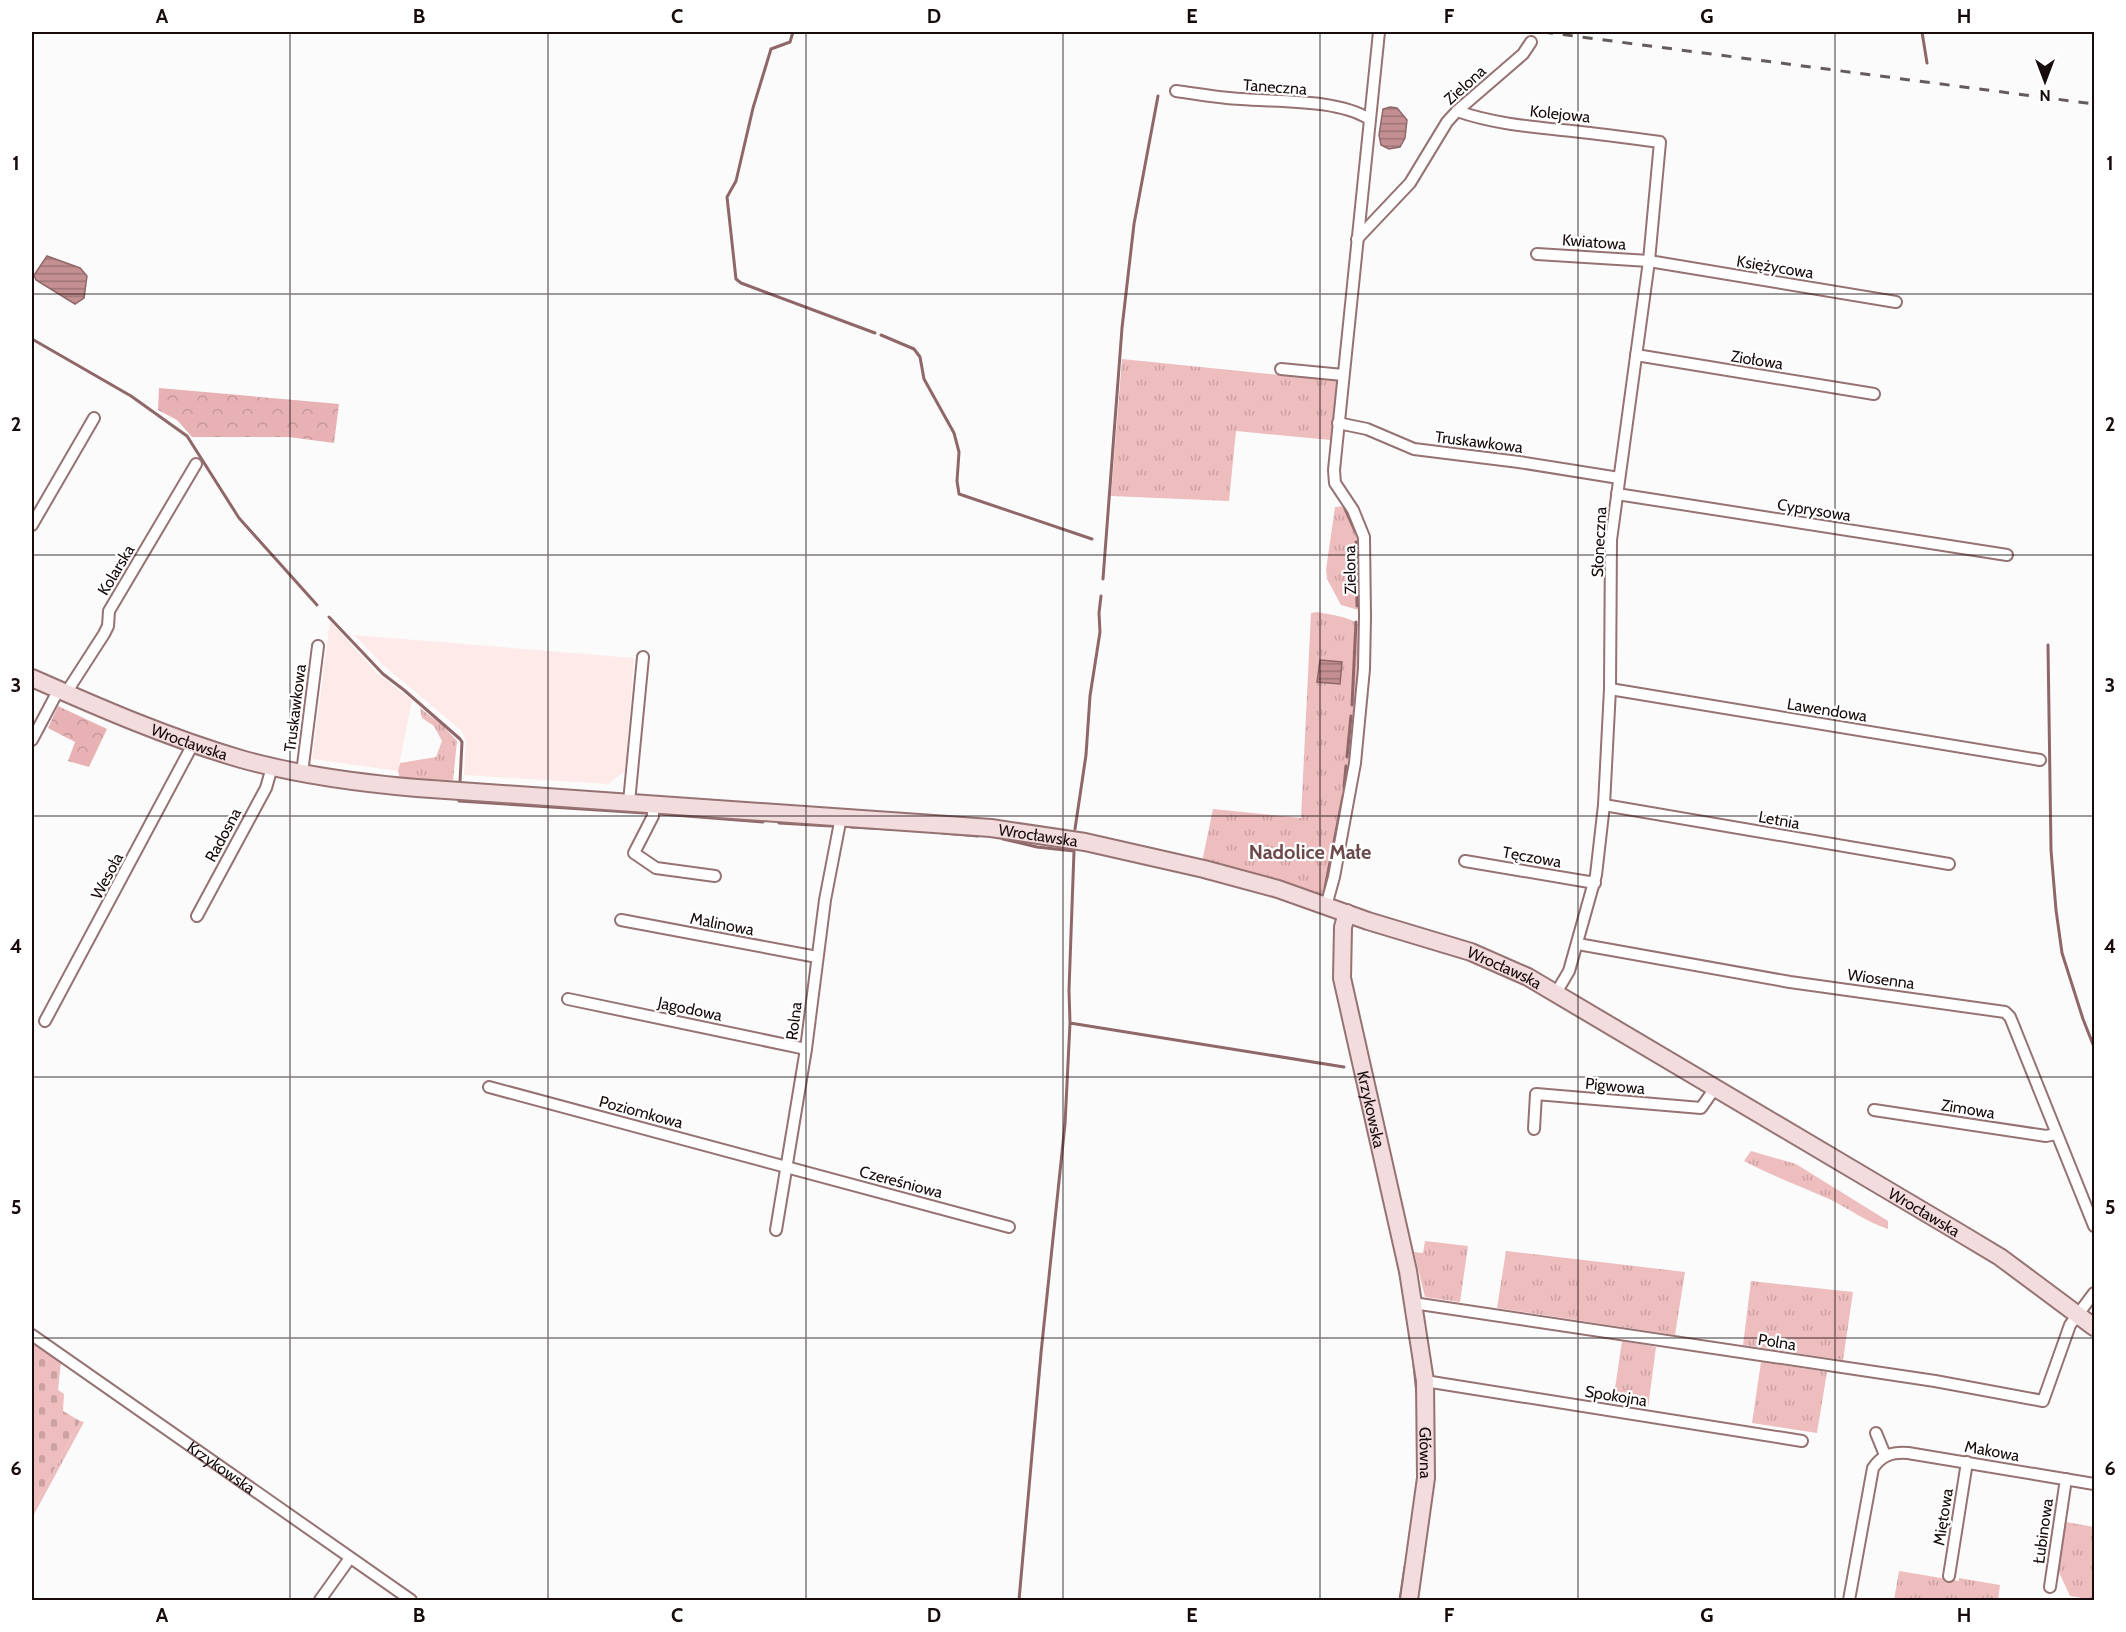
<svg xmlns="http://www.w3.org/2000/svg" width="2126" height="1632" viewBox="0 0 2126 1632" font-family="Cabin,sans-serif">
<defs>
<pattern id="grass-tufts" width="24" height="20" patternUnits="userSpaceOnUse" patternTransform="scale(1.5)"><rect width="24" height="20" fill="#eebdbe"/><path d="M3 7l-1-3M5 7V3M7 7l1-3M15 17l-1-3M17 17v-4M19 17l1-3" fill="none" stroke="#cba1a2"/></pattern>
<pattern id="forest-crowns" width="20" height="18" patternUnits="userSpaceOnUse" patternTransform="scale(1.5)"><rect width="20" height="18" fill="#e8b2b4"/><path d="M2 6a3 3 0 1 1 6 0M12 15a3 3 0 1 1 6 0" fill="none" stroke="#c6989a"/></pattern>
<pattern id="cemetery-stones" width="16" height="16" patternUnits="userSpaceOnUse" patternTransform="scale(1.5)"><rect width="16" height="16" fill="#eebdbe"/><path d="M2 7V4a2 2 0 0 1 4 0v3zM10 15v-3a2 2 0 0 1 4 0v3z" fill="#cba1a2"/></pattern>
<pattern id="water-rules" width="6" height="5" patternUnits="userSpaceOnUse" patternTransform="scale(1.5)"><rect width="6" height="5" fill="#c38f91"/><path d="M0 2.5h6" fill="none" stroke="#9d7375"/></pattern>
</defs>
<rect width="100%" height="100%" fill="#fbfbfb"/>
<path fill="#ffeaea" d="M330 621 377 673 412 700 398 771 312 759Z
M354 635 634 658 625 771 608 784 464 775 466 741 462 731 382 664Z"/>
<path fill="url(#grass-tufts)" d="M1122 359 1338 381 1331 440 1236 431 1229 501 1111 496Z
M1345 506 1358 530 1360 547 1359 610 1341 605 1327 579 1326 570 1335 507Z
M1317 612C1330 615 1350 616 1360 626L1355 714 1345 795 1328 885 1321 896 1202 862 1213 809 1301 818 1311 613Z
M420 708 443 726 457 741 453 780 400 779 398 771 400 763 436 757 442 741 434 726 422 718Z
M1751 1151 1796 1164 1888 1221V1229C1866 1222 1850 1209 1829 1199 1801 1186 1772 1176 1744 1161Z
M1425 1241 1468 1246 1460 1302 1425 1297 1414 1252 1423 1253Z
M1506 1251 1685 1272 1675 1335 1497 1308Z
M1751 1281 1853 1292 1843 1360 1743 1345Z
M1622 1341 1656 1347 1648 1408 1613 1402Z
M1761 1362 1827 1372 1817 1433 1752 1423Z
M80 1421 84 1422 32 1518V1511Z
M2066 1522 2094 1527V1600L2070 1596 2058 1570Z
M1899 1571 1959 1581V1578L2000 1585 1998 1600H1894Z"/>
<path fill="url(#forest-crowns)" d="M159 388 339 404 334 443 289 437H192L177 420 158 410Z
M58 706 107 729 89 767 68 761 75 742 48 728Z"/>
<path fill="url(#cemetery-stones)" d="M32 1342 61 1362 58 1390 64 1394 63 1411 80 1421 32 1511Z"/>
<path fill="url(#water-rules)" stroke="#906769" stroke-width="1.5" d="M1390 107 1397 108 1407 120 1405 138 1400 147 1389 149 1381 145 1379 135 1383 109Z
M47 256 80 268 87 276 84 298 75 304 36 280 34 275Z
M1320 660 1342 662 1340 684 1317 682Z"/>
<g fill="none" stroke-linecap="round" stroke-linejoin="round">
<path stroke="#906769" stroke-width="3" d="M793 32 790 42 771 49 753 108 736 181 727 197 736 279 741 283 875 333
M1922 32 1927 63
M881 335 914 349 920 357 924 379 954 433 959 452 957 481 959 494 1092 539
M32 339 131 396 187 436 239 518 317 605
M1345 509 1355 531
M1356 542 1357 606
M1103 579 1122 328 1134 224 1158 96
M329 617 383 674 404 690 460 739 462 742 460 782
M2048 645 2051 850 2056 910 2062 953 2083 1019 2094 1047
M1352 705 1356 622
M1347 757 1351 716
M1344 787 1346 766
M459 801 645 813
M661 814 763 822
M779 823 831 826
M851 827 891 829
M1075 829 1086 755 1090 696 1100 632 1099 613 1101 596
M943 833 978 836
M1003 839 1037 847 1074 851 1069 990 1070 1023 1065 1124 1041 1353 1019 1600
M1325 888 1343 796
M1070 1023 1344 1067
M1398 1264 1401 1278
M1414 1365 1417 1394
M1400 1600 1405 1567"/>
<defs>
<g id="street">
<path d="M1176 91C1198 94 1219 98 1241 99 1278 102 1338 99 1369 119"/>
<path d="M1457 111C1494 124 1533 127 1572 131 1601 134 1631 138 1660 142L1649 261 1611 540 1610 689 1604 805 1596 875 1569 971 1556 993"/>
<path d="M1357 239 1410 183 1447 122 1457 111 1523 54 1531 42"/>
<path d="M1537 254 1649 261 1896 302"/>
<path d="M1636 355 1874 394"/>
<path d="M1281 369 1343 375"/>
<path d="M1338 423 1367 429 1414 449 1519 462 1619 478"/>
<path d="M1617 494 2007 555"/>
<path d="M32 525 94 418"/>
<path d="M1610 689 2040 760"/>
<path d="M66 693 104 634 108 626 109 611 196 464"/>
<path d="M32 740 59 689"/>
<path d="M302 773 318 646"/>
<path d="M629 802 643 657"/>
<path d="M653 804V816L634 853 656 868 715 876"/>
<path d="M1604 805 1949 864"/>
<path d="M1465 861 1595 883"/>
<path d="M1326 906 1334 877 1355 763 1364 669 1365 617 1364 537 1353 510 1335 483 1334 470 1379 32"/>
<path d="M197 916 266 788 272 767"/>
<path d="M621 920 817 957"/>
<path d="M1578 944 1790 982 2005 1012 2010 1017 2094 1226"/>
<path d="M568 999 806 1049"/>
<path d="M45 1021 193 744"/>
<path d="M489 1087 1009 1227"/>
<path d="M1874 1110 2046 1136 2056 1134"/>
<path d="M1534 1129 1536 1094 1701 1108 1715 1088"/>
<path d="M776 1230 806 1049 825 900 841 817"/>
<path d="M1413 1303 1935 1381 2043 1401 2070 1325 2094 1293"/>
<path id="s1" d="M32 1335 411 1600"/>
<path d="M1425 1381 1802 1441"/>
<path d="M1876 1433 1885 1455"/>
<path d="M1949 1576 1967 1462"/>
<path d="M2050 1587 2066 1479"/>
<path d="M320 1600 350 1558"/>
<path d="M1849 1600 1873 1468C1882 1455 1892 1452 1908 1453L2094 1484"/>
</g>
<g id="secondary">
<path id="s2" d="M32 678C100 708 169 738 241 759 298 775 358 783 417 788L991 828 1085 842 1204 869 1278 889 1368 921 1471 952 1528 977 1960 1233 2000 1257 2094 1327"/>
<path id="s3" d="M1347 913 1343 927 1342 978 1408 1271 1425 1381 1426 1478 1409 1600"/>
</g>
</defs>
<use href="#street" stroke="#967273" stroke-width="14"/>
<use href="#secondary" stroke="#967273" stroke-width="20"/>
<use href="#street" stroke="#fff" stroke-width="10"/>
<use href="#secondary" stroke="#f2dcdd" stroke-width="16"/>
<path stroke="#645b5c" stroke-width="3" stroke-dasharray="10 10" stroke-linecap="butt" d="M1543 32 2094 104"/>
</g>
<path fill="none" stroke="#180b0c" stroke-width="1.5" stroke-opacity="0.55" d="M290 32V1600M548 32V1600M806 32V1600M1063 32V1600M1320 32V1600M1578 32V1600M1835 32V1600M32 294H2094M32 555H2094M32 816H2094M32 1077H2094M32 1338H2094"/>
<g text-anchor="middle" dominant-baseline="central" stroke-width="4.5" stroke-linejoin="round" paint-order="stroke">
<g font-size="16" fill="#180b0c" stroke="#fff">
<text transform="translate(1465 85) rotate(-42)">Zielona</text>
<text transform="translate(1275 87) rotate(4)">Taneczna</text>
<text transform="translate(1560 114) rotate(6)">Kolejowa</text>
<text transform="translate(1594 242) rotate(4)">Kwiatowa</text>
<text transform="translate(1775 267) rotate(9)">Księżycowa</text>
<text transform="translate(1757 360) rotate(9)">Ziołowa</text>
<text transform="translate(1479 442) rotate(7)">Truskawkowa</text>
<text transform="translate(1814 510) rotate(9)">Cyprysowa</text>
<text transform="translate(1599 542) rotate(-87)">Słoneczna</text>
<text transform="translate(116 570) rotate(-59)">Kolarska</text>
<text transform="translate(1350 570) rotate(-91)">Zielona</text>
<text transform="translate(295 708) rotate(-83)">Truskawkowa</text>
<text transform="translate(1827 710) rotate(9)">Lawendowa</text>
<text stroke="none"><textPath href="#s2" startOffset="170">Wrocławska</textPath></text>
<text transform="translate(1779 820) rotate(10)">Letnia</text>
<text transform="translate(223 835) rotate(-62)">Radosna</text>
<text stroke="none"><textPath href="#s2" startOffset="1026">Wrocławska</textPath></text>
<text transform="translate(1532 857) rotate(10)">Tęczowa</text>
<text transform="translate(107 876) rotate(-62)">Wesoła</text>
<text transform="translate(722 924) rotate(11)">Malinowa</text>
<text stroke="none"><textPath href="#s2" startOffset="1512">Wrocławska</textPath></text>
<text transform="translate(1881 979) rotate(8)">Wiosenna</text>
<text transform="translate(690 1009) rotate(12)">Jagodowa</text>
<text transform="translate(794 1021) rotate(-83)">Rolna</text>
<text transform="translate(1615 1086) rotate(5)">Pigwowa</text>
<text stroke="none"><textPath href="#s3" startOffset="200">Krzykowska</textPath></text>
<text transform="translate(1968 1109) rotate(9)">Zimowa</text>
<text transform="translate(641 1112) rotate(15)">Poziomkowa</text>
<text transform="translate(901 1182) rotate(15)">Czereśniowa</text>
<text stroke="none"><textPath href="#s2" startOffset="1998">Wrocławska</textPath></text>
<text transform="translate(1777 1342) rotate(9)">Polna</text>
<text transform="translate(1616 1396) rotate(9)">Spokojna</text>
<text transform="translate(1992 1451) rotate(10)">Makowa</text>
<text stroke="none"><textPath href="#s3" startOffset="549">Główna</textPath></text>
<text stroke="none"><textPath href="#s1" startOffset="231">Krzykowska</textPath></text>
<text transform="translate(1943 1517) rotate(-81)">Miętowa</text>
<text transform="translate(2043 1531) rotate(-82)">Łubinowa</text>
</g>
<g font-size="20" font-weight="bold" fill="#6c4a4c" stroke="#fff">
<text x="1310" y="852">Nadolice Małe</text>
</g>
</g>
<rect width="2126" height="1632" fill="none" stroke="#ffffff" stroke-width="66"/>
<g transform="translate(2045 81) rotate(180)" stroke="#ffffff" stroke-width="4.5" paint-order="stroke">
<path d="M0-4.5L10 22L0 15L-10 22Z" fill="#180b0c"/>
<text y="-9" font-size="16" font-weight="bold" text-anchor="middle" fill="#180b0c">N</text>
</g>
<rect x="33" y="33" width="2060" height="1566" fill="none" stroke="#180b0c" stroke-width="2"/>
<g font-size="20" text-anchor="middle" font-weight="bold" fill="#180b0c">
<text x="162" y="23">A</text>
<text x="419" y="23">B</text>
<text x="677" y="23">C</text>
<text x="934" y="23">D</text>
<text x="1192" y="23">E</text>
<text x="1449" y="23">F</text>
<text x="1707" y="23">G</text>
<text x="1964" y="23">H</text>
<text x="16" y="170">1</text>
<text x="2110" y="170">1</text>
<text x="16" y="431">2</text>
<text x="2110" y="431">2</text>
<text x="16" y="692">3</text>
<text x="2110" y="692">3</text>
<text x="16" y="953">4</text>
<text x="2110" y="953">4</text>
<text x="16" y="1214">5</text>
<text x="2110" y="1214">5</text>
<text x="16" y="1475">6</text>
<text x="2110" y="1475">6</text>
<text x="162" y="1622">A</text>
<text x="419" y="1622">B</text>
<text x="677" y="1622">C</text>
<text x="934" y="1622">D</text>
<text x="1192" y="1622">E</text>
<text x="1449" y="1622">F</text>
<text x="1707" y="1622">G</text>
<text x="1964" y="1622">H</text>
</g>
</svg>
